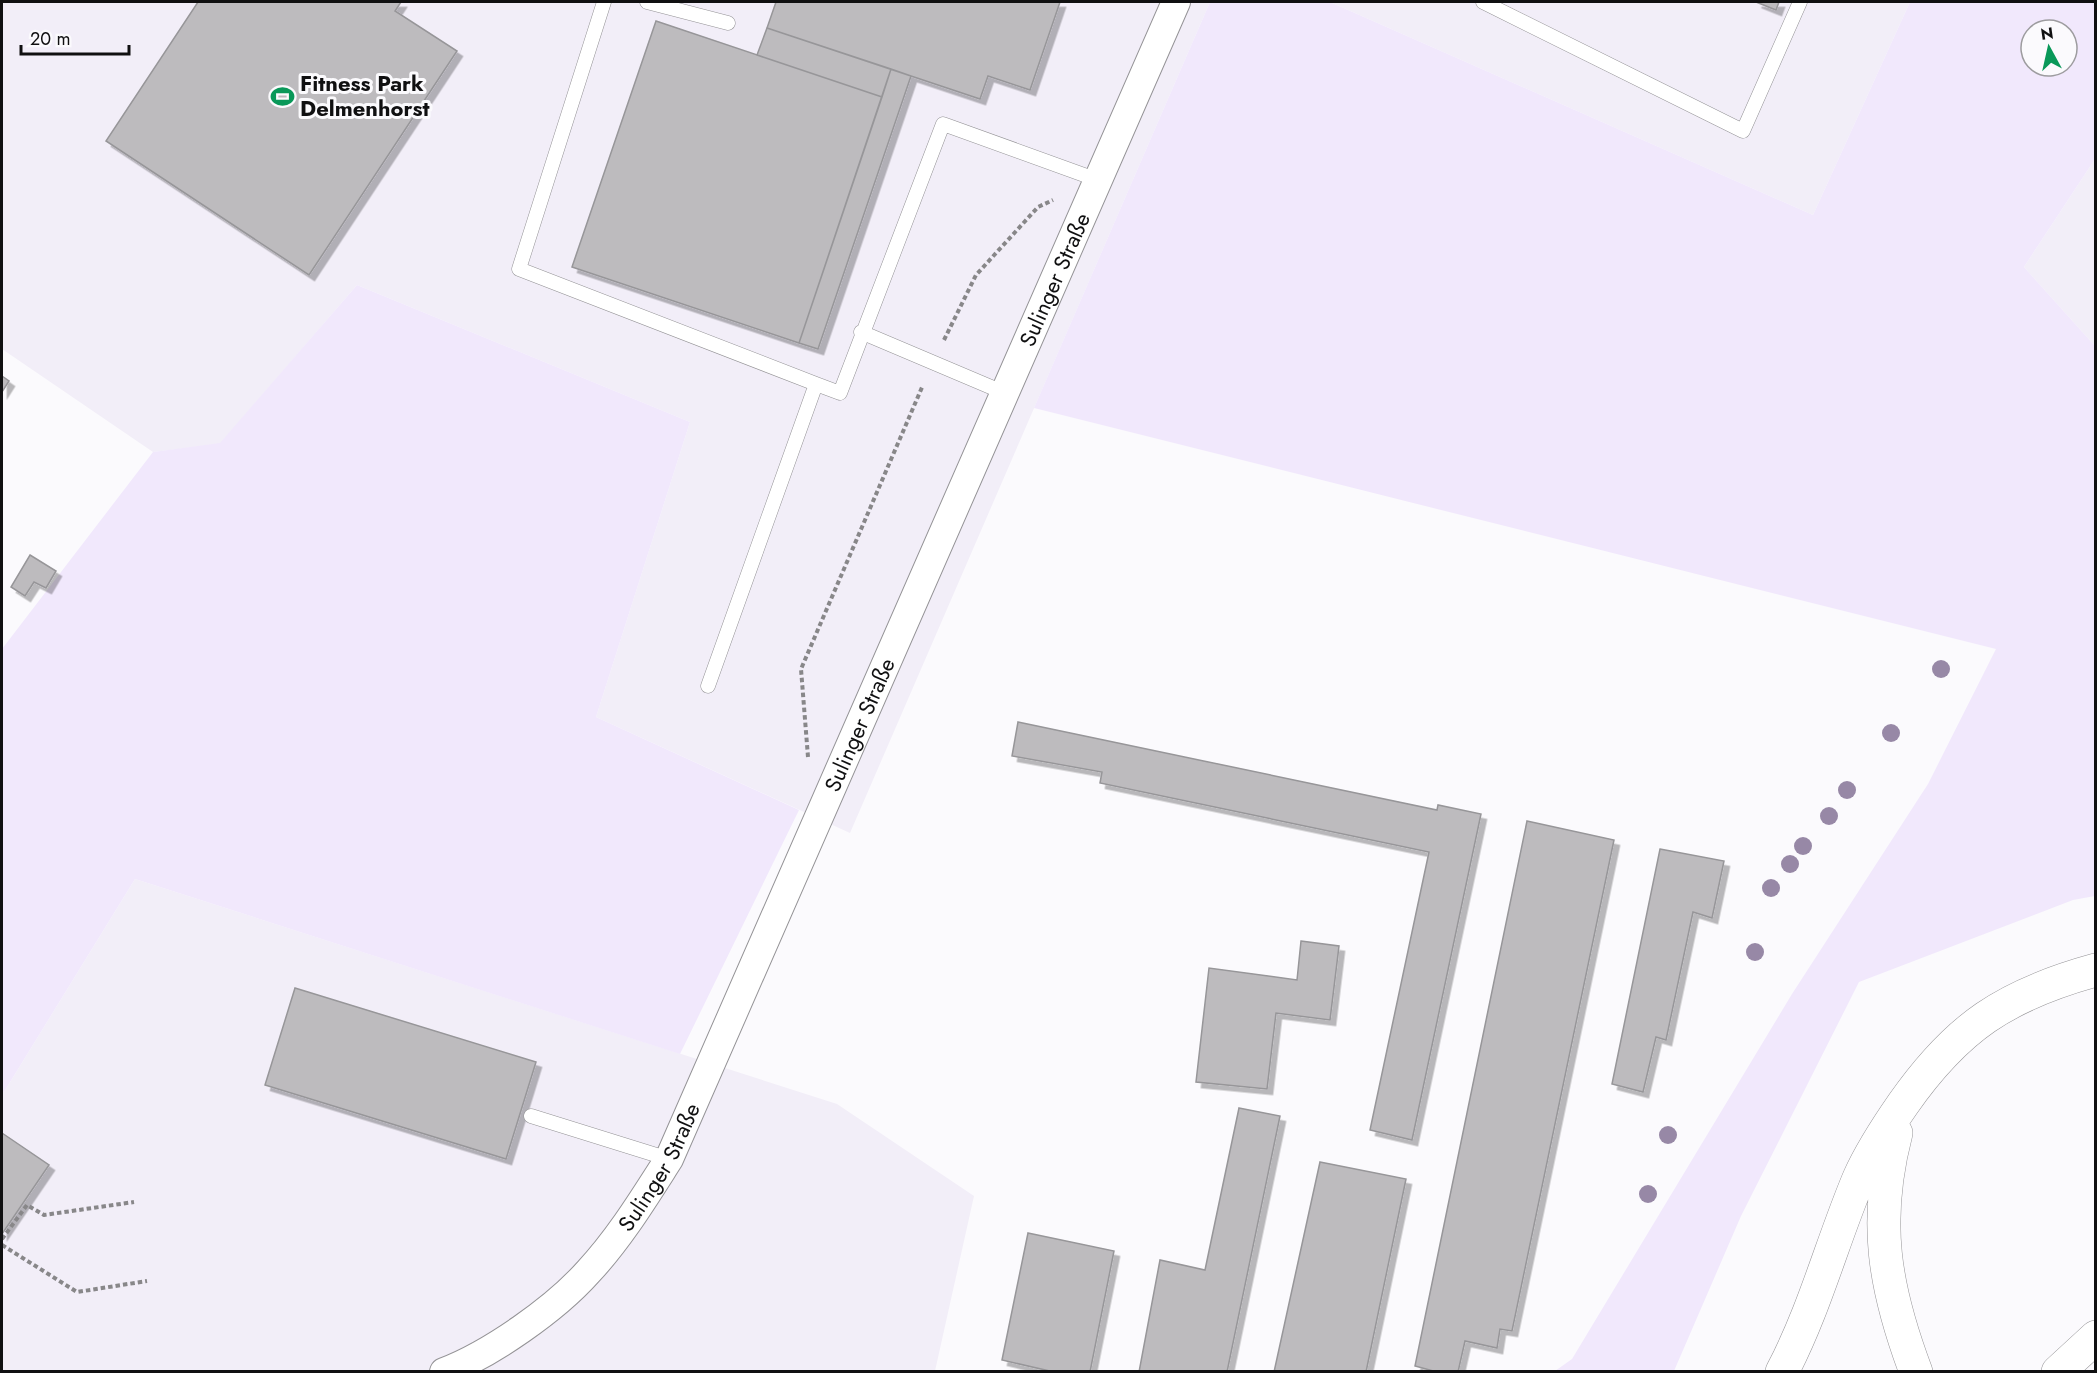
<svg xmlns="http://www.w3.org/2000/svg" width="2097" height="1373" viewBox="0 0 2097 1373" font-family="Jost,sans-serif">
<defs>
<filter id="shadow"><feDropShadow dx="5.5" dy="5.5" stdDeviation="0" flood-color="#0004"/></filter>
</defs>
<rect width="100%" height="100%" fill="#fbfafd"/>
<path fill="#f2eef8" d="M2 2H1210L850 833 596 717 690 422 357 285 220 444 153 452 2 349Z
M1330 2H1910L1813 215Z
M2095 159V346L2024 267Z
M135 879 837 1104 974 1196 935 1371H2V1091L4 1092Z"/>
<path fill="#f1e8fc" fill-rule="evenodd" d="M1210 2H1330L1813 215 1910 2H2095V159L2024 267 2095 346V896L2073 900 1859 982 1741 1216 1674 1371H1555L1572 1359 1792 994 1928 784 1996 649 1034 408ZM2031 30H2067V66H2031Z
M357 285 690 422 596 717 799 810 680 1054 135 879 4 1092 2 1091V649L153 452 220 443Z"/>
<path fill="#bdbbbe" stroke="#979699" stroke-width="1.5" filter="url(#shadow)" d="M198 2H401L395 11 457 51 309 275 106 141Z
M776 2H1060L1030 90 988 76 980 99 767 28Z
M1756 2H1779L1776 10Z
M656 21 882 97 799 343 572 267Z
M767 28 891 69 882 97 757 55Z
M891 69 911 76 818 349 799 343Z
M2 376 9 381 2 392Z
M30 555 56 571 46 588 34 582 25 596 11 587Z
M1018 722 1437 810 1438 805 1481 814 1412 1140 1370 1130 1429 852 1100 783 1102 772 1012 756Z
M1527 821 1614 840 1512 1331 1500 1329 1497 1348 1465 1341 1458 1372H1437L1415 1366Z
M1660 849 1724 861 1712 918 1693 912 1666 1040 1656 1037 1643 1092 1612 1084Z
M1301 941 1339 946 1330 1020 1276 1013 1267 1089 1196 1082 1209 968 1297 980Z
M295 988 536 1062 506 1159 265 1085Z
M1239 1108 1280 1116 1227 1372H1139L1160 1260 1205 1270Z
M2 1133 49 1165 2 1234Z
M1320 1162 1406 1179 1366 1372H1274Z
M1028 1233 1114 1251 1090 1372H1054L1002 1360Z"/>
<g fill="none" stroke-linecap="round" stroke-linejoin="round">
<defs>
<path id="service" d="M604 2 519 269 816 384 840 393 943 124 1098 180
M647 2 728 23
M1483 2 1743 131 1800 2
M861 332 1005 393
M708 686 816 384
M531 1116 669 1159"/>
<g id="minor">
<path id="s1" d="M444 1372C491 1354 555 1309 588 1272 619 1239 644 1198 669 1159L1176 2"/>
</g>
<path id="motorway" d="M1896 1133C1873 1221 1884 1287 1916 1372
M1782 1372C1815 1309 1832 1242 1859 1178 1871 1151 1887 1127 1903 1104 1957 1027 2005 995 2096 970
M2058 1372 2096 1337"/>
</defs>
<use href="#service" stroke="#949396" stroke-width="15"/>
<use href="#minor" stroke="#949396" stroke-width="30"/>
<use href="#motorway" stroke="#949396" stroke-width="34"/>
<path stroke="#888789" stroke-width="4" stroke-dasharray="4.5 3" stroke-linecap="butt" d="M944 340 976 275 1038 207 1053 200
M808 757 801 669 923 385
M2 1239 27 1205 44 1215 134 1202
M2 1245 77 1292 147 1281"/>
<use href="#service" stroke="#fff" stroke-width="14"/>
<use href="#minor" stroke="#fff" stroke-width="28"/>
<use href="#motorway" stroke="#fff" stroke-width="33"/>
</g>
<g fill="#9788a6">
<circle cx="1941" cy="669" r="9"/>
<circle cx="1891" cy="733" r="9"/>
<circle cx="1847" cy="790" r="9"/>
<circle cx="1829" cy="816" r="9"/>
<circle cx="1803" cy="846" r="9"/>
<circle cx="1790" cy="864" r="9"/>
<circle cx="1771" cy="888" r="9"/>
<circle cx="1755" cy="952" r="9"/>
<circle cx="1668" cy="1135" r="9"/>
<circle cx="1648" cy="1194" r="9"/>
</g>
<defs>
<symbol id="stadium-bare" viewBox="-9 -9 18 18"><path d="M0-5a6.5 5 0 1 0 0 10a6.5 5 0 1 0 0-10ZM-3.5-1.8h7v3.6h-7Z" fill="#099859" stroke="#fbfafd" stroke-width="2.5" paint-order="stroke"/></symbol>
</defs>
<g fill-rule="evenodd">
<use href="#stadium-bare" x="266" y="80" width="33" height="33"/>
</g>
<g text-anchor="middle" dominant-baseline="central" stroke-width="6" stroke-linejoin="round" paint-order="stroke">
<g font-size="22" font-weight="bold" fill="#101011" stroke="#fbfafd" text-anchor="start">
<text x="300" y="83">Fitness Park<tspan x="300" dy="25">Delmenhorst</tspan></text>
</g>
<g font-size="22" fill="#101011" stroke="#fbfafd">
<text stroke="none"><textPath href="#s1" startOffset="1276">Sulinger Straße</textPath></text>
<text stroke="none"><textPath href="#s1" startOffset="790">Sulinger Straße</textPath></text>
<text stroke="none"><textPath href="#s1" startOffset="304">Sulinger Straße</textPath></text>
</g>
</g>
<rect width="2097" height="1373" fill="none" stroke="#101011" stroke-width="6"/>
<g transform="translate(2049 48) rotate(352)"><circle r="28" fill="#fbfafd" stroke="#9d9c9f" stroke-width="1.5"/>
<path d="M0-4.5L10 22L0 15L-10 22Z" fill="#099859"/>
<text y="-9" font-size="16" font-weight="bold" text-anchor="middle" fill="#101011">N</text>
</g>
<path d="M21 45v9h108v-9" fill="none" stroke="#101011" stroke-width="3"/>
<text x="30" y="45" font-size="18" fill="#101011" stroke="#fbfafd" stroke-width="4.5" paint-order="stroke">20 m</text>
</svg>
